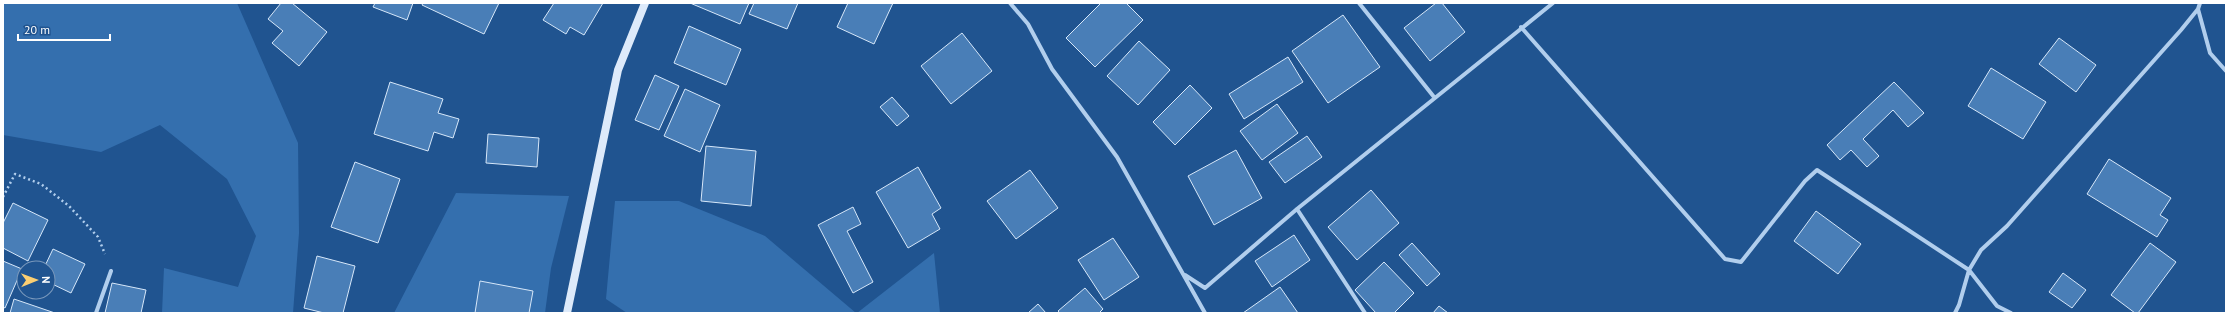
<svg xmlns="http://www.w3.org/2000/svg" width="2229" height="316" viewBox="0 0 2229 316" font-family="'PT Sans',sans-serif">
<rect width="100%" height="100%" fill="#205490"/>
<path fill="#346fae" d="M3 3H237L298 143 299 233 293 313H162L164 268 238 287 256 236 227 179 160 125 101 152 3 135Z
M456 193 569 196 551 268 545 313H394Z
M615 201H679L765 236 856 313H627L606 299Z
M934 253 940 313H857Z"/>
<path fill="#497eb7" stroke="#d6e7f9" d="M281 3H292L327 32 299 66 272 43 283 31 268 19Z
M375 3H413L407 20 373 7Z
M423 3H499L484 34 422 5Z
M554 3H603L584 35 570 27 566 34 543 20Z
M690 3H749L740 24Z
M754 3H798L787 29 749 14Z
M848 3H893L874 44 837 27Z
M1101 3H1126L1143 20 1095 67 1066 38Z
M1436 3H1442L1465 32 1430 61 1404 28Z
M1343 15 1380 67 1328 103 1292 51Z
M689 26 741 49 726 85 674 63Z
M962 33 992 71 951 104 921 66Z
M2059 38 2096 65 2076 92 2039 64Z
M1139 41 1170 70 1138 105 1107 76Z
M1288 57 1303 82 1244 119 1229 94Z
M1991 68 2046 102 2023 139 1968 106Z
M655 75 679 86 659 130 635 120Z
M390 82 443 99 438 113 459 119 453 138 434 132 428 151 374 134Z
M1894 82 1924 113 1908 127 1893 110 1863 139 1879 156 1867 167 1851 150 1840 160 1827 145Z
M1190 85 1212 108 1175 145 1153 122Z
M685 89 720 105 700 152 664 136Z
M892 97 909 116 897 126 880 107Z
M1277 104 1298 133 1262 160 1240 131Z
M488 134 539 138 537 167 486 163Z
M1307 136 1322 157 1285 183 1269 162Z
M706 146 756 151 751 206 701 201Z
M1236 150 1262 198 1214 225 1188 176Z
M2109 159 2171 198 2160 215 2168 220 2157 237 2087 194Z
M355 162 400 179 378 243 331 227Z
M918 167 941 208 932 214 940 229 908 248 876 192Z
M1030 170 1058 208 1016 239 987 201Z
M1371 190 1399 223 1357 260 1328 227Z
M13 203 48 220 28 261 3 248V223Z
M853 207 861 224 847 231 873 282 853 293 818 225Z
M1816 211 1861 244 1838 274 1794 241Z
M1294 235 1310 260 1272 287 1255 261Z
M1113 238 1139 277 1104 300 1078 260Z
M1412 243 1440 274 1427 286 1399 255Z
M2150 243 2176 262 2138 313H2135L2111 295Z
M53 249 85 264 71 293 48 282V268H44Z
M317 256 355 266 343 313H324L304 308Z
M3 261 22 269 5 308 3 307Z
M1384 262 1414 293 1394 313H1376L1355 290Z
M2063 273 2086 290 2072 308 2049 292Z
M480 281 533 291 529 313H475Z
M112 283 146 290 141 313H105Z
M1280 287 1298 313H1243Z
M1085 288 1103 309 1099 313H1060L1058 311Z
M14 299 55 313H10Z
M1038 304 1046 313H1028Z
M1439 306 1448 313H1433Z"/>
<g fill="none" stroke-linecap="round" stroke-linejoin="round">
<path stroke="#b1ceed" stroke-width="2.5" stroke-dasharray="2 3" stroke-linecap="butt" d="M3 197 15 174 41 184 69 206 98 237 105 254"/>
<path stroke="#b1ceed" stroke-width="4" d="M1010 3 1028 24 1052 69 1117 157 1205 313
M1359 3 1434 97
M2198 9 2210 53 2226 71
M1521 27 1725 259 1741 262 1805 181 1817 170 1969 270 1959 305 1955 313
M1297 209 1365 313
M1185 275 1205 288 1297 209 1553 3
M96 313 111 271
M2011 313 1997 306 1969 270 1981 250 2007 226 2181 30 2198 9 2200 3"/>
<path stroke="#ddeafa" stroke-width="8" d="M567 313 618 70 645 3"/>
</g>
<rect width="2229" height="316" fill="none" stroke="#ffffff" stroke-width="8"/>
<g transform="translate(36 280) rotate(89)"><circle r="19" fill="#205490" stroke="#7998bc"/>
<path d="M0-3L7 15L0 10L-7 15Z" fill="#face72"/>
<text y="-6" font-size="11" font-weight="bold" text-anchor="middle" fill="#ffffff">N</text>
</g>
<path d="M18 34v6h92v-6" fill="none" stroke="#ffffff" stroke-width="2"/>
<text x="24" y="34" font-size="12" fill="#ffffff" stroke="#205490" stroke-width="3" paint-order="stroke">20 m</text>
</svg>
